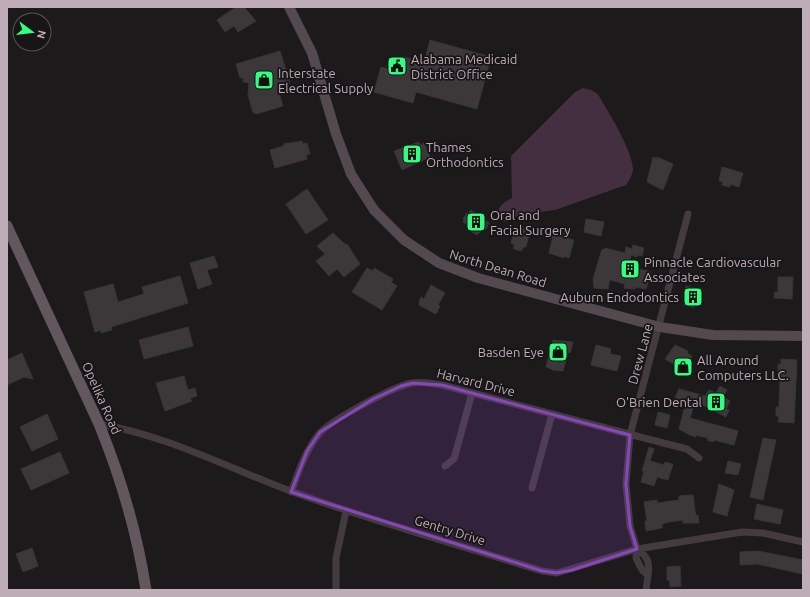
<svg xmlns="http://www.w3.org/2000/svg" width="810" height="597" viewBox="0 0 810 597" font-family="Ubuntu,sans-serif">
<rect width="100%" height="100%" fill="#1d1a1b"/>
<path fill="#432f40" d="M583 88C589 89 596 91 599 96 609 113 632 150 633 169 633 174 629 181 626 185L555 210 524 214 512 218 507 222 501 220C494 209 502 203 512 198L511 156 575 92Z"/>
<path fill="#3c3739" stroke="#393436" d="M236 7H244L256 21 238 32 234 26 225 32 217 20Z
M430 40 491 57 477 109 416 92 413 103 374 92 381 67 392 70 394 64 397 63 402 64 404 57 424 62Z
M280 51 290 83 277 87 283 106 256 114 253 112 248 95 249 83 243 82 244 78H240L236 64Z
M302 141 303 144 307 143 310 154 306 155 307 159 275 168 270 150 284 146V144Z
M419 142 420 145 424 143 430 157 402 170 394 151Z
M653 157 657 159V157L673 164 663 190 647 182Z
M722 167 743 173 739 187 730 184V187L722 185 723 182 719 181Z
M307 189 328 220 306 234 286 204Z
M471 210 489 223 486 229 482 230 477 235 472 232 471 227 463 222 464 220 463 219 467 213 468 214Z
M586 219 604 222 601 236 584 232Z
M519 227 530 231 526 247H524L521 251 514 249V244L511 243 515 228 519 229Z
M554 231 565 234V238L574 240 569 258 564 256V258L549 253Z
M333 233 346 245 347 244 360 264 344 277 337 269 329 276 316 261 325 254 317 246Z
M633 245 644 248 642 256 638 255 637 257 631 255 628 266 651 272 646 289 635 287V289L624 288 625 284 610 280 608 289 594 288 593 279 602 249 604 250 605 248 625 253 626 247 632 249Z
M214 256 218 267 207 270 212 284 198 289 190 263Z
M367 268 373 271 374 268 393 279 391 282 397 286 382 310 352 292Z
M180 276 188 303 111 327 112 330 101 333V330L95 332 84 292 113 284 118 302 144 294 142 287Z
M778 277H793L792 299 774 298 775 292H778Z
M431 285 445 293 438 305 440 306 436 314 419 305V302L421 297 424 299Z
M686 286 702 290 700 298 696 297 694 308 684 305 687 296 685 292Z
M188 327 193 346 144 359 139 340Z
M553 340 573 342 570 353 568 352 563 371 552 370V369L546 367Z
M596 345 611 349 610 354 621 356 617 371 591 365Z
M675 345 688 351 687 353 692 356 682 375 674 368 676 365 665 359Z
M22 353 33 379 24 377 7 385V360Z
M781 359 797 360 794 423 778 422 779 416H776V407H779L780 378H778V364H781Z
M184 376 188 390 195 388 197 396 190 398 192 401 165 411 156 383Z
M720 386 727 390 723 397 730 401 726 409 729 410 726 417 695 401 690 418 738 431 734 445 714 440 713 442 707 440 708 438 696 435V437L690 435 679 429 685 406 676 404 677 399 675 398 679 389 705 396 709 390 716 393Z
M658 412 670 415 667 428 655 425Z
M47 414 58 439 32 451 20 427Z
M763 438 776 440 763 500 750 497Z
M649 447 654 449 650 461 664 465 665 462 673 464 668 480 657 477 654 486 641 482 644 471H642Z
M60 452 69 473 31 490 21 469Z
M728 461 741 464 738 475 725 473Z
M719 484 734 490 727 516 713 512Z
M693 495 695 511 696 516 698 515 699 523H683V520L669 522 662 524V528L646 531 645 521H647L644 502 657 500V503L679 500V496Z
M757 504 783 510 780 524 754 519Z
M32 548 38 566 23 572 16 554Z
M758 551 803 560V574L757 564 740 565V552Z
M680 566 681 586 670 587 669 580H667V567Z"/>
<g fill="none" stroke-linecap="round" stroke-linejoin="round">
<path stroke="#433b3e" stroke-width="7" d="M99 424C169 436 228 468 293 492 375 522 459 545 542 571L557 573 637 549 742 532 763 533 803 542
M445 466 454 459 472 393
M532 488 552 414
M291 492C299 471 305 451 319 434 329 421 394 386 412 383 422 381 432 384 442 385L671 445 687 449 699 458
M637 549C648 557 650 562 648 575L642 570 636 558 637 549 630 526 626 484 630 435 688 214
M336 590V558L346 511
M646 590 648 575"/>
<path stroke="#53494e" stroke-width="10" d="M289 7 312 53 336 134 351 174 374 210 404 240 439 263 478 278 660 327 713 335 803 336"/>
<path stroke="#62575c" stroke-width="11" d="M7 226 99 424C121 478 137 532 146 590"/>
</g>
<path fill="#8846bd" fill-opacity="0.2" stroke="#8846bd" stroke-width="3" stroke-linejoin="round" d="M413 383 442 385 630 435 626 484 630 526 637 549 572 570 557 573 542 571 291 492 307 451 320 432 373 399 401 386Z"/>
<defs>
<symbol id="civic-square" viewBox="-11 -11 22 22"><rect x="-9" y="-9" width="18" height="18" rx="4" fill="#31ff81" stroke="#181516"/><path d="M-.6-6.5H3V-4.5H.6V-3L4-1V1h2V6H-6V1h2V-1L-.6-3ZM-1.2 2.5V6h2.4V2.5Z" fill="#111"/></symbol>
<symbol id="shop-square" viewBox="-11 -11 22 22"><rect x="-9" y="-9" width="18" height="18" rx="4" fill="#31ff81" stroke="#181516"/><path d="M-5-2.5h2.3a2.7 3.5 0 0 1 5.4 0H5L5.5 6h-11ZM-1.5-2.5h3a1.5 2.3 0 0 0-3 0Z" fill="#111"/></symbol>
<symbol id="building-square" viewBox="-11 -11 22 22"><rect x="-9" y="-9" width="18" height="18" rx="4" fill="#31ff81" stroke="#181516"/><path d="M-4-6H4V6H1V3H-1V6H-4ZM-2.5-4.3h1.7v1.8h-1.7ZM.8-4.3h1.7v1.8H.8ZM-2.5-1h1.7V.8h-1.7ZM.8-1h1.7V.8H.8Z" fill="#111"/></symbol>
</defs>
<g fill-rule="evenodd">
<use href="#civic-square" x="386" y="55" width="22" height="22"/>
<use href="#shop-square" x="253" y="69" width="22" height="22"/>
<use href="#building-square" x="401" y="143" width="22" height="22"/>
<use href="#building-square" x="465" y="211" width="22" height="22"/>
<use href="#building-square" x="619" y="258" width="22" height="22"/>
<use href="#building-square" x="682" y="286" width="22" height="22"/>
<use href="#shop-square" x="547" y="341" width="22" height="22"/>
<use href="#shop-square" x="672" y="356" width="22" height="22"/>
<use href="#building-square" x="705" y="391" width="22" height="22"/>
</g>
<g text-anchor="middle" dominant-baseline="central" stroke-width="3.5" stroke-linejoin="round" paint-order="stroke">
<g font-size="13" fill="#beacb6" stroke="#181516" text-anchor="start">
<text x="411" y="59">Alabama Medicaid<tspan x="411" dy="15">District Office</tspan></text>
<text x="278" y="73">Interstate<tspan x="278" dy="15">Electrical Supply</tspan></text>
<text x="426" y="147">Thames<tspan x="426" dy="15">Orthodontics</tspan></text>
<text x="490" y="215">Oral and<tspan x="490" dy="15">Facial Surgery</tspan></text>
<text x="644" y="262">Pinnacle Cardiovascular<tspan x="644" dy="15">Associates</tspan></text>
<text x="679" y="297" text-anchor="end">Auburn Endodontics</text>
<text x="544" y="352" text-anchor="end">Basden Eye</text>
<text x="697" y="360">All Around<tspan x="697" dy="15">Computers LLC.</tspan></text>
<text x="702" y="402" text-anchor="end">O'Brien Dental</text>
</g>
<g font-size="13" fill="#beacb6" stroke="#181516">
<text transform="translate(498 268) rotate(17)">North Dean Road</text>
<text transform="translate(640 354) rotate(-75)">Drew Lane</text>
<text transform="translate(476 382) rotate(14)">Harvard Drive</text>
<text transform="translate(102 398) rotate(66)">Opelika Road</text>
<text transform="translate(450 530) rotate(17)">Gentry Drive</text>
</g>
</g>
<rect width="810" height="597" fill="none" stroke="#beacb6" stroke-width="16"/>
<g transform="translate(32 32) rotate(105)"><circle r="19" fill="#181516" stroke="#5a5156"/>
<path d="M0-3L7 15L0 10L-7 15Z" fill="#31ff81"/>
<text y="-6" font-size="11" font-weight="bold" text-anchor="middle" fill="#beacb6">N</text>
</g>
</svg>
